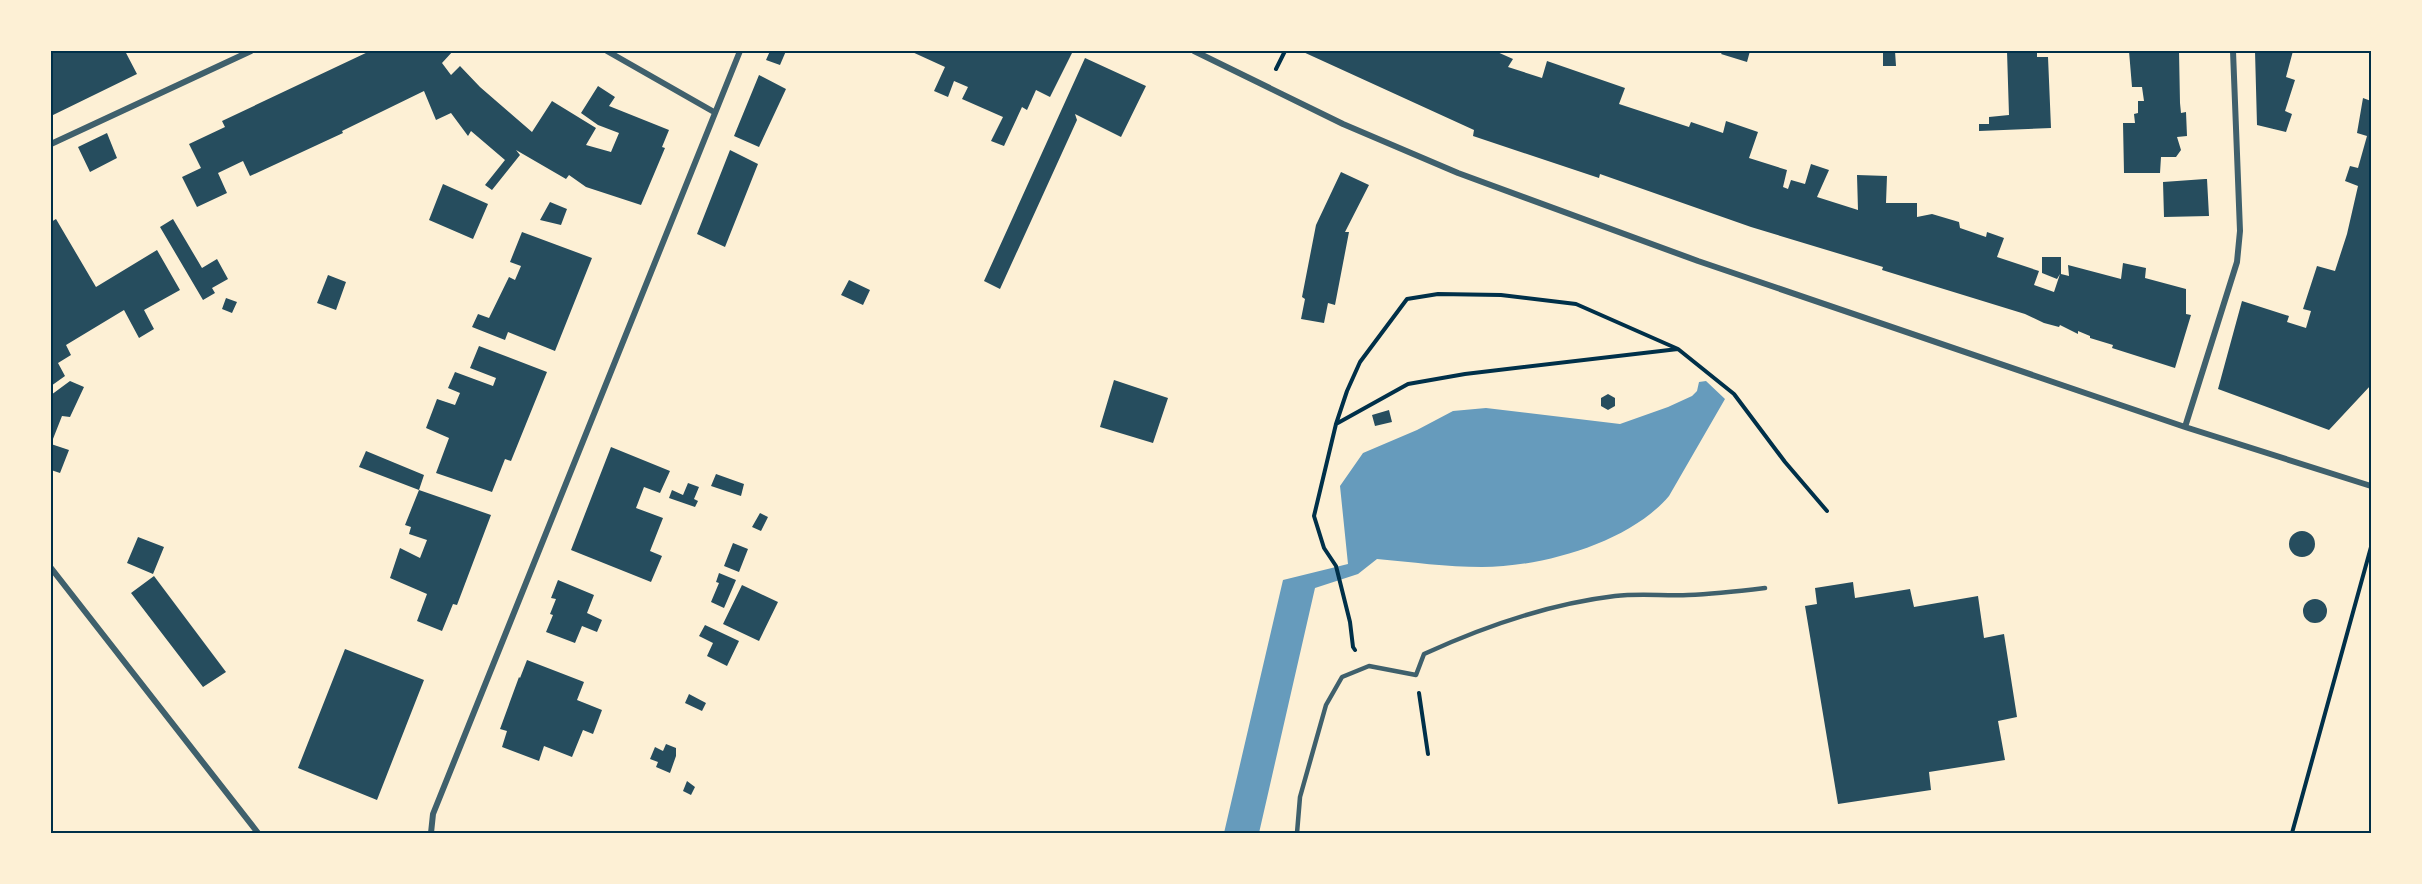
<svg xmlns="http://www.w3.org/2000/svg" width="2422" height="884" viewBox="0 0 2422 884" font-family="'Fira Sans Condensed',sans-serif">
<rect width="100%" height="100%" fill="#fdf0d5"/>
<path fill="#669bbc" d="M1706 381 1725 399 1669 496C1629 543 1542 567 1482 567 1447 567 1411 562 1377 559L1358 574 1315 588 1259 833H1224L1283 580 1348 564 1340 486 1363 453 1417 430 1453 411 1486 408 1620 424 1668 407 1692 396 1697 391 1699 382Z"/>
<path fill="#264d5e" d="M51 51H125L137 74 51 116Z
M370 51H453L442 63 451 75 460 66 480 87 532 132 552 101 596 128 586 145 611 152 619 133 598 125 581 113 598 86 615 97 609 106 669 130 662 147 665 148 641 205 586 187 569 175 566 179 516 150 520 155 492 190 485 185 505 160 471 131 468 136 451 113 436 120 424 91 342 131 343 133 250 176 243 161 218 173 227 193 197 207 182 177 201 168 189 144 225 127 222 121Z
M770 51H786L780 65 766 60Z
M910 51H1073L1050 97 1036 90 1027 110 1022 107 1004 146 991 141 1003 117 962 99 968 87 954 81 948 97 934 91 945 67Z
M1301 51H1495L1513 59 1508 67 1542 78 1547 61 1625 88 1619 104 1689 127 1691 122 1723 133 1726 121 1758 132 1749 158 1787 170 1783 187 1788 189 1791 180 1805 184 1811 164 1829 170 1817 197 1858 210 1857 175 1887 176 1886 203H1917V217L1932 214 1959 222 1960 228 1986 237 1987 232 2004 238 1997 257 2039 271 2034 285 2054 292 2060 274 2057 279 2042 273V257H2061V274L2069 276 2068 265 2121 279 2123 263 2146 268 2145 278 2186 289V314L2191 315 2175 368 2112 348 2113 345 2090 338V336L2078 331V334L2060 325 2059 327 2044 323 2025 314 1882 270 1883 267 1751 227 1600 174 1599 178 1473 136 1474 130Z
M1723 51H1750L1747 62 1721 54Z
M1883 51H1895L1896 66H1883Z
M2007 51H2037V57H2048L2051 128 1979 131V124H1989V117L2009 115Z
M2129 51H2179L2180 103 2181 113 2186 112 2187 136 2177 137 2181 150 2176 157H2161L2160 173H2124L2123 123H2135L2134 114 2138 113V101H2144L2142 87H2132Z
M2255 51H2293L2286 77 2295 80 2285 111 2292 114 2286 132 2257 125Z
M1085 58 1146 86 1121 137 1075 114 1077 120 1000 289 984 281Z
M759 75 786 89 759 147 734 136Z
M2363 98 2371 101V385L2329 430 2218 389 2242 301 2289 316 2287 322 2306 328 2311 311 2303 309 2317 266 2335 271 2347 234 2358 186 2345 181 2350 166 2358 168 2367 136 2357 133Z
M107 133 117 158 90 172 78 147Z
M730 150 758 164 725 247 697 234Z
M1341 172 1369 185 1345 232H1349L1335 305 1328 303 1324 323 1301 319 1305 299 1302 297 1316 225Z
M2205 179H2207L2209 216 2164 217 2163 182Z
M443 184 488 204 473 239 429 220Z
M550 202 567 209 561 225 540 220Z
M56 219 96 287 157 250 180 290 144 310 154 329 139 338 124 310 66 345 71 355 58 363 65 376 51 386V222Z
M173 219 202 268 217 259 228 279 212 288 215 293 203 300 160 227Z
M522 232 592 258 555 351 508 332 505 340 472 327 478 314 489 318 509 277 515 280 521 266 510 262Z
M328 275 346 282 336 310 317 303Z
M849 280 870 290 863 305 841 295Z
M226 298 237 302 232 313 222 309Z
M479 346 547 372 511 461 505 459 492 492 436 473 449 438 426 428 437 399 455 405 460 393 448 388 455 372 493 386 496 378 470 368Z
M1114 380 1168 398 1153 443 1100 427Z
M70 381 84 387 70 417 62 416 51 444 69 450 60 473 51 470V395Z
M1608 394 1615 398V406L1608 410 1601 406V398Z
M1389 410 1392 422 1375 426 1372 415Z
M611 447 670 471 660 493 644 487 636 508 663 518 650 551 662 556 651 582 571 550Z
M366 451 424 475 419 490 491 515 457 605 453 604 442 631 417 621 427 594 390 578 400 548 420 558 427 540 409 534 411 527 405 525 419 490 359 467Z
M716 474 744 484 741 496 711 486Z
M688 483 699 487 694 499 698 501 695 507 669 498 672 490 683 495Z
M760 513 768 517 761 531 752 527Z
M2289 544a13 13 0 1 1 26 0a13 13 0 1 1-26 0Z
M138 537 164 547 153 574 127 563Z
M733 543 748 549 739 572 724 566Z
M719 573 736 580 724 608 711 602 719 583 716 582Z
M154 576 226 672 203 687 131 593Z
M558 580 594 595 587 613 602 620 597 632 582 626 575 643 546 632 553 615 550 614 556 599 551 598Z
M1853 582 1855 598 1910 589 1914 607 1978 596 1984 638 2004 634 2017 717 1998 721 2005 760 1929 772 1931 790 1838 804 1805 606 1817 604 1815 588Z
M742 585 778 602 759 641 723 624Z
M2303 611a12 12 0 1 1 24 0a12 12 0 1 1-24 0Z
M705 625 739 641 727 666 707 656 713 643 699 636Z
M345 649 424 680 377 800 298 768Z
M527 660 584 682 577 700 602 710 593 734 583 730 572 757 544 746 539 761 502 747 507 731 500 729 519 677 520 678Z
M689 694 706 703 702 711 685 703Z
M666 744 676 748V756L670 773 656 767 658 762 650 759 655 747 663 751Z
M687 781 695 787 691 795 683 791Z"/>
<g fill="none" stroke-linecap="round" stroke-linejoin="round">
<path stroke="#003049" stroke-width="4" d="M1276 69 1285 51
M1336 424 1408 384 1465 374 1678 349 1734 394 1785 462 1827 511
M1355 650 1353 647 1350 622 1336 566 1324 548 1314 516 1336 424 1347 391 1360 362 1407 299 1438 294 1501 295 1576 304 1678 349
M1419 693 1428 754
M2292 833 2371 547"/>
<path stroke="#3f606c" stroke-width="4.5" d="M1297 833 1300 797 1326 705 1342 677 1369 666 1416 675 1424 654C1485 626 1548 604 1615 596 1640 593 1663 596 1688 595 1714 594 1740 591 1765 588"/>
<path stroke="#3f606c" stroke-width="6" d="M607 51 714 112
M1194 51 1343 124 1458 173 1698 261 2185 427 2371 486
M51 144 251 51
M2185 427 2237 262 2240 231 2233 51
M51 568 258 833
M431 833 433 814 740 51"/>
</g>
<rect width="2422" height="884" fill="none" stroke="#fdf0d5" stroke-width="105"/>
<rect x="52" y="52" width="2318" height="780" fill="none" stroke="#003049" stroke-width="2"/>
</svg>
